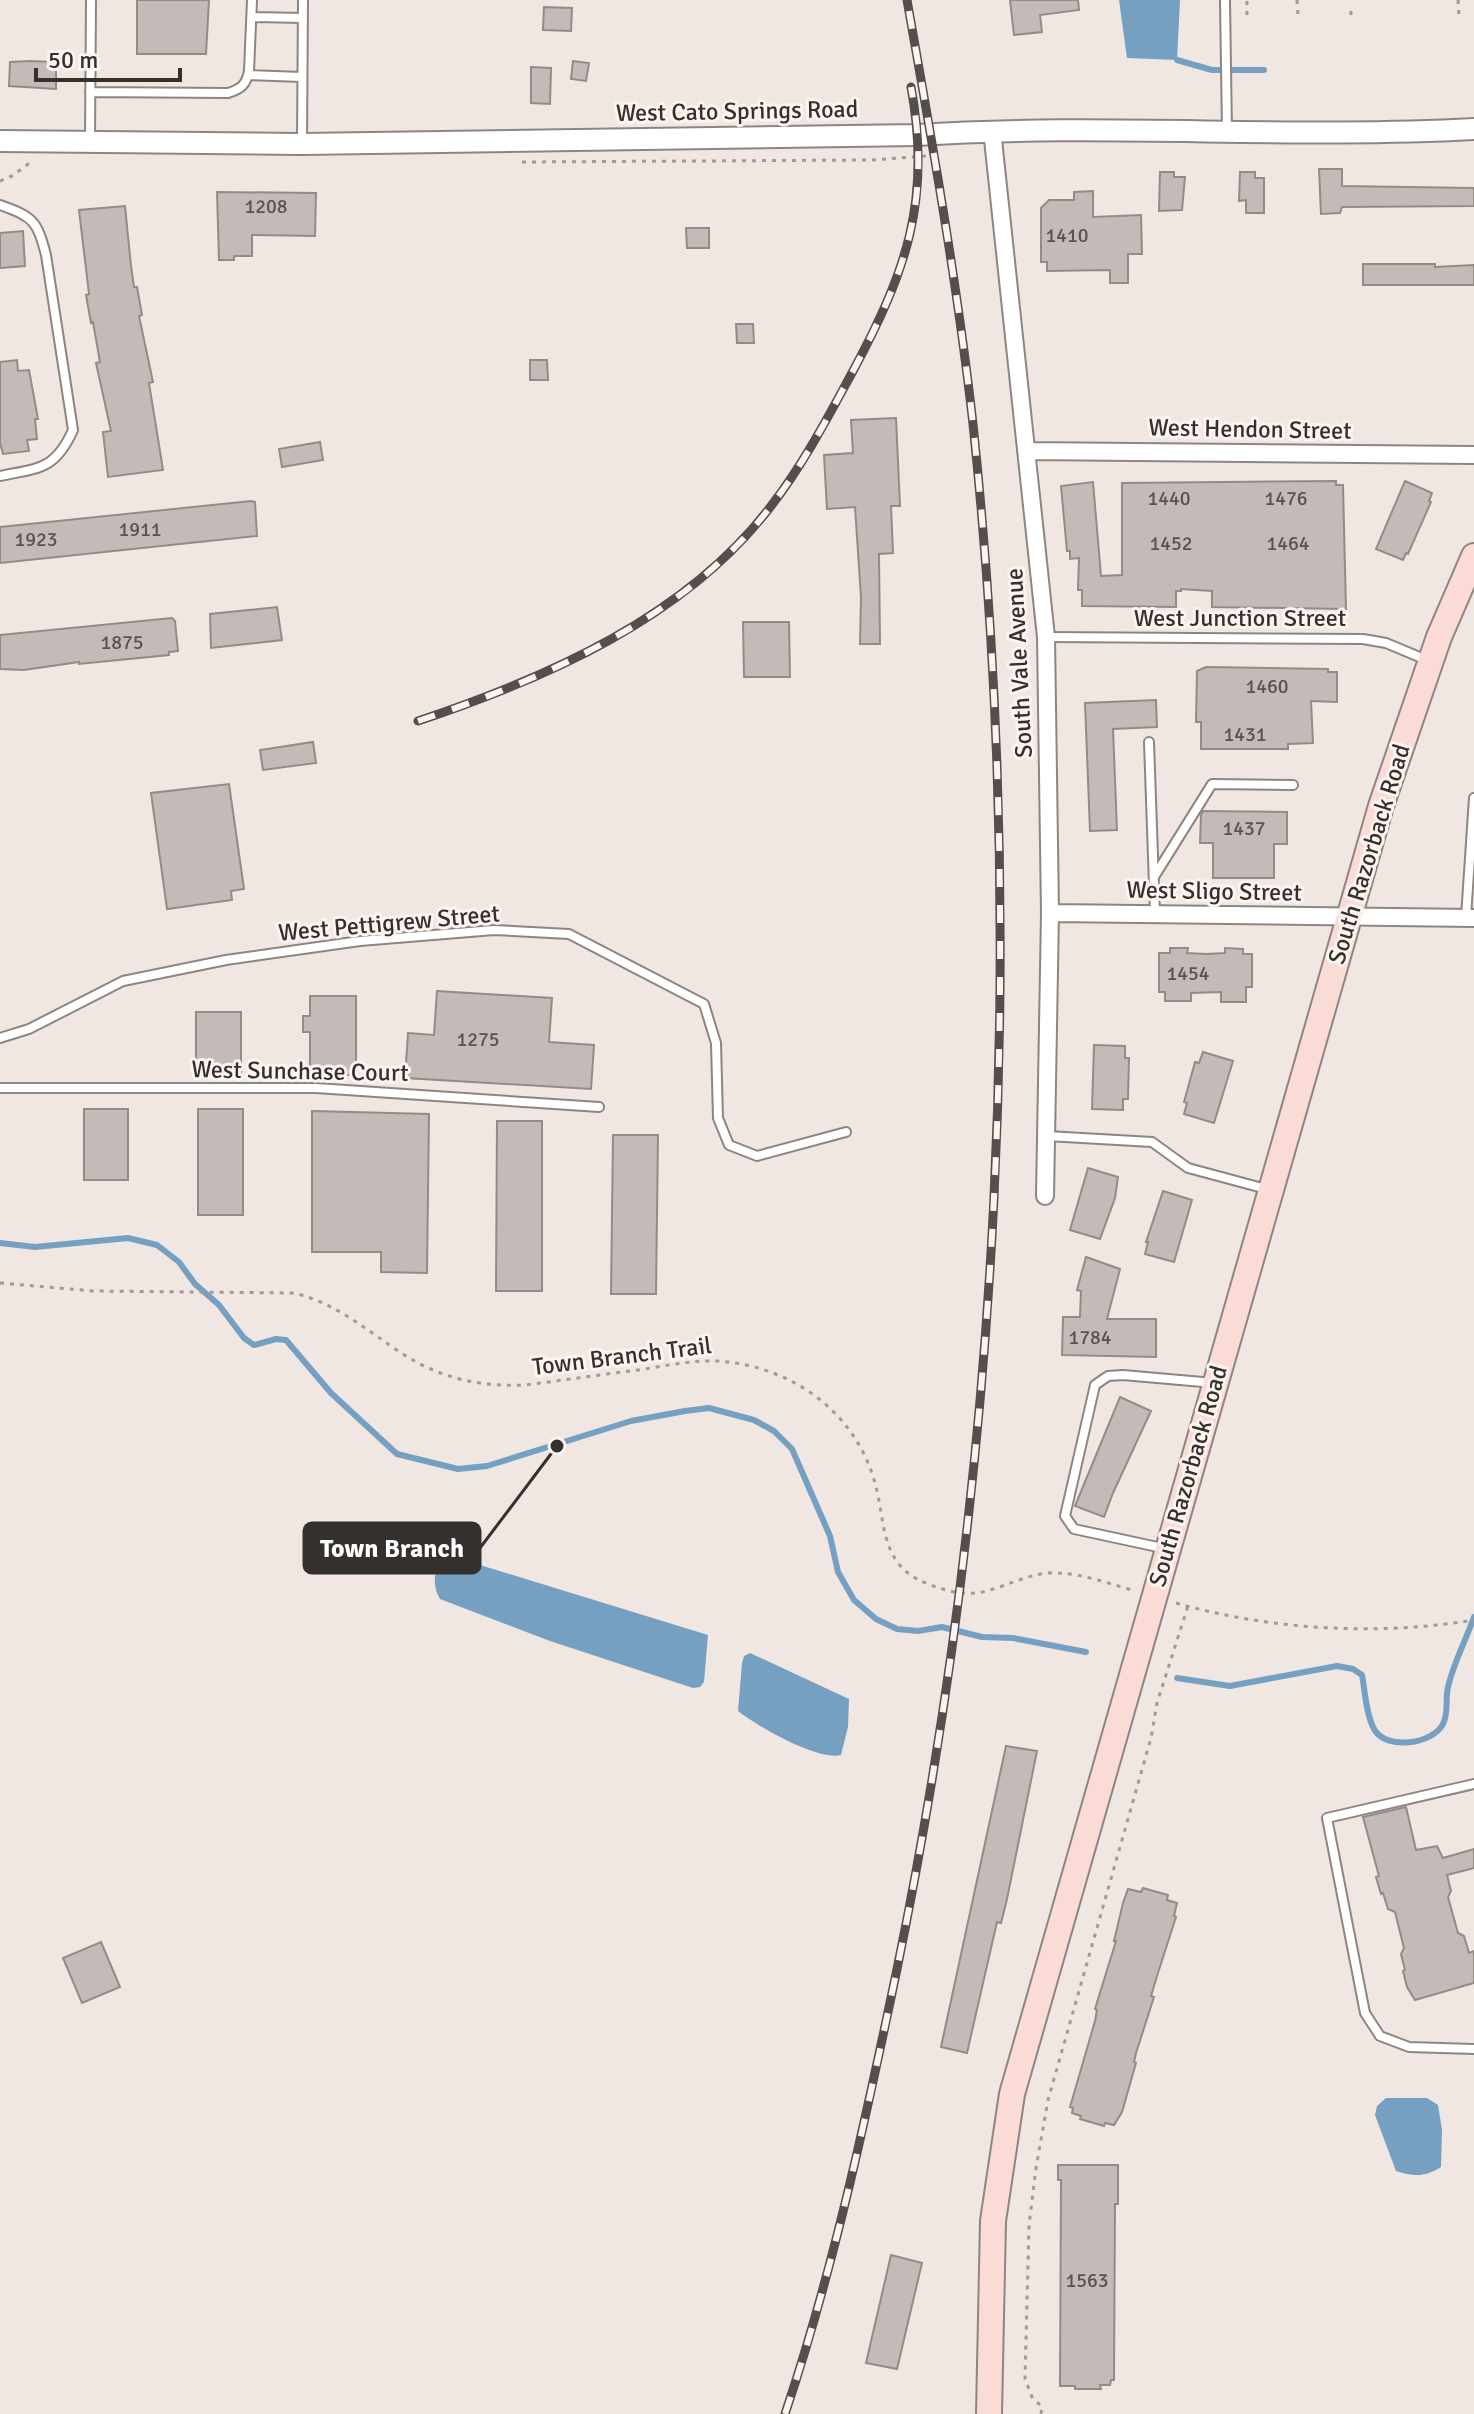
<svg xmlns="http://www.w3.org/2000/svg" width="1474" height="2414" viewBox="0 0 1474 2414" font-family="Signika,sans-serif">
<rect width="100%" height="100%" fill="#f0e6e2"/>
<path fill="#76a0c1" d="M1119 0H1180L1177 60 1127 58Z
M454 1557 708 1635 704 1682 700 1687 693 1688 550 1641 440 1599C430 1583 434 1561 454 1557Z
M750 1653 849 1699 848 1727 841 1755C818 1761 757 1726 738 1711L742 1663 744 1656Z
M1386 2098H1427L1438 2105 1442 2130 1441 2167C1425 2177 1414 2177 1396 2171L1375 2115 1377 2106Z"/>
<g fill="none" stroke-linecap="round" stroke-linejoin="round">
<path stroke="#76a0c1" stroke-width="6" d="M1177 60 1212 70H1264
M0 1243 35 1247 128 1238 157 1245 179 1262 195 1284 219 1305 244 1338 254 1345 276 1339 286 1340 331 1393 397 1454 458 1469 487 1466 631 1421 685 1411 709 1408 754 1420 774 1431 792 1449 830 1536 838 1572 854 1600 876 1619 897 1629 918 1631 942 1627 982 1637 1013 1638 1086 1652
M1177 1678 1230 1686 1337 1666 1353 1669 1362 1675C1365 1691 1366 1714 1374 1729 1386 1751 1433 1744 1443 1724 1449 1712 1445 1699 1448 1687 1453 1664 1466 1640 1474 1617"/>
</g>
<path fill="#c4bab7" stroke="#948b87" stroke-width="2" d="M137 0H209L206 54H137Z
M1010 0H1078L1079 10 1040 15 1042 32 1014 35Z
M544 7 572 8 571 31 543 30Z
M30 61 56 62V89L9 86 10 62Z
M573 61 589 63 586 81 571 79Z
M531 67 551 68 550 104 531 103Z
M1319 169H1342V186L1474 188V206L1342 207 1340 213 1321 214Z
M1160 172H1174V177H1185L1182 210 1159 211Z
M1240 172H1255V178H1264V213H1246V200L1239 201Z
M1093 191V217L1141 215 1142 254H1128V283H1110V270L1047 271V262H1041V208L1049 200H1074V192Z
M217 192 316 193 315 236 252 235V256H234V260H219Z
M125 206 131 266 134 287H137L142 315 139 316 153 382 149 383 163 470 108 477 103 432 111 431 96 363 100 362 93 322 91 323 86 295 89 294 79 210Z
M686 228H709V248H687Z
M23 231 25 266 0 268V233Z
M1363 264H1435V267L1474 265V285H1363Z
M736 324H753L754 343H737Z
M17 360 18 371 29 370 38 419H35L37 439 27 440 29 451 3 454 0 443V362Z
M530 360H547L548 380H530Z
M896 418 900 506H891L893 553 879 554 880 644H860L861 597 855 507 827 509 824 455 853 453 851 420Z
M320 442 323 460 282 467 279 449Z
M1336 481V485H1343L1346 609 1212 607V591L1181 589V591H1176V607L1082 606V590H1078L1079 558 1070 559V551H1067L1061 486 1093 482 1101 576 1122 575V483Z
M1405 481 1432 493 1429 501 1431 502 1408 554 1406 553 1403 560 1376 549Z
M251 501 255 502 257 536 0 563V527Z
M277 607 282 640 211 648 210 614Z
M172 618 175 621 178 651 169 652V655L79 664V662L24 670 0 669V635Z
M743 622H789L790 677H744Z
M1206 667 1328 669V672H1337V702L1311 701 1313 743 1288 744V749H1201V722H1196L1197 671Z
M1156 700 1157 727 1113 729 1117 830 1090 831 1085 703Z
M313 742 316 763 263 770 260 750Z
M229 784 244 889 231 891 232 900 167 909 151 793Z
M1203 811 1287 812V844H1274V878H1213V843H1200L1201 815Z
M1170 948H1188L1187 953 1206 954 1225 953V948L1243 949V954H1252V987H1246V1002H1221V992L1191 993V1001H1165V992H1159V953H1170Z
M437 991 552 998 549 1042 594 1045 591 1089 405 1078 408 1033 434 1035Z
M310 996H356V1075H310V1032H303V1016H310Z
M196 1012H241V1074H196Z
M1094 1045 1125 1046V1058H1129L1128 1099H1123V1110L1092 1109Z
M1203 1052 1233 1061 1214 1123 1184 1114 1187 1103 1184 1102 1195 1062 1199 1063Z
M84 1109H128V1180H84Z
M198 1109H243V1215H198Z
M312 1111 429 1114 427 1273 381 1272V1252H312Z
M497 1121H542V1291H496Z
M613 1135H658L656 1294H611Z
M1088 1168 1118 1177 1115 1198 1100 1239 1070 1230Z
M1163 1191 1192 1200 1174 1262 1145 1254 1148 1242H1146Z
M1086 1257 1120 1269 1107 1319H1156V1357L1062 1355 1063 1317H1080L1081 1291 1077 1290Z
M1120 1397 1151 1411 1113 1493 1104 1517 1075 1506Z
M1006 1746 1037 1751 1007 1899 1001 1923 997 1922 967 2053 941 2047Z
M1406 1807 1416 1850 1437 1846 1443 1858 1474 1849V1868L1447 1875 1451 1891 1448 1897 1458 1933 1464 1936 1469 1953 1474 1951V1983L1415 2000 1407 1987 1403 1971 1405 1970 1401 1954 1404 1948 1395 1912 1388 1909 1383 1893 1381 1894 1376 1877 1379 1876 1363 1817Z
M1143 1888 1168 1895 1167 1900 1177 1903 1174 1916 1176 1917 1157 1976 1151 1996 1154 1997 1136 2053 1134 2062 1136 2063 1122 2112 1114 2125 1105 2123 1104 2126 1080 2119 1081 2116 1072 2113 1073 2108 1070 2107 1095 2021 1097 2010 1095 2009 1116 1941H1114L1123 1903 1128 1889 1141 1892Z
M101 1942 120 1987 82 2003 63 1958Z
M1058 2165H1118V2204H1115L1114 2380H1111L1110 2385H1100L1101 2389H1075V2386H1060L1061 2180H1058Z
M891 2255 922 2263 897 2369 866 2363Z"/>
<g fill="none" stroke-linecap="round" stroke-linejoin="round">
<defs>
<path id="service" d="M1225 1 1227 132
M252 17 303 18
M248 75 302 77
M90 92 228 93C241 89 246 85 249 71L252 0
M90 139 91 0
M302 143 303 0
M0 205C34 217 37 221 46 255L73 430C55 470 39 468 0 476
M1046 637 1363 639 1386 643 1429 661
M1149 742 1155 914
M1154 877 1212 784 1293 785
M1466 917 1474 798
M0 1038 29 1029 123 981 226 960 360 941 494 930 569 934 704 1004 716 1043 718 1118 729 1145 757 1156 846 1132
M0 1088H316L599 1107
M1047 1136 1152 1142 1188 1168 1270 1190
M1167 1549 1074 1529 1065 1516 1095 1385 1108 1376 1123 1375 1214 1383
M1474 1784 1327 1818 1365 2013 1380 2036 1409 2047 1474 2049"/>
<path id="minor" d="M992 130 1046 637 1050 913 1045 1196
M1026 451 1474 455
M1050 913 1474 918"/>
<path id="tertiary" d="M0 141 302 144 917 135C1102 123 1289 139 1474 129"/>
<path id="secondary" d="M989 2414 993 2221 1012 2094 1381 806 1439 637 1474 556"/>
</defs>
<use href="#service" stroke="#8e8581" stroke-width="12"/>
<use href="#minor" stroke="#8e8581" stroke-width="20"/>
<use href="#tertiary" stroke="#8e8581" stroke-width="24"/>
<use href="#secondary" stroke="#8e8581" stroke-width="28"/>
<path stroke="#a19a96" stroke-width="3" stroke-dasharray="4 6" stroke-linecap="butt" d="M1297 0 1298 15
M1458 0 1459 16
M1351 11V15
M1247 15V0
M522 162 871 160 939 155
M0 181 12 176 31 162
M0 1283 93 1291 294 1293C339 1304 368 1332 406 1356 443 1379 482 1387 525 1385 565 1380 605 1374 645 1369 669 1365 694 1360 718 1361 791 1366 855 1411 875 1483 885 1518 880 1559 917 1579 933 1587 957 1595 975 1593 1003 1590 1028 1571 1058 1573 1083 1574 1111 1584 1135 1591
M1176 1603C1271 1630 1377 1636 1474 1620
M1041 2414 1042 2407 1032 2397 1025 2379 1029 2225 1036 2168 1048 2100 1151 1738 1157 1703 1188 1606"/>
<use href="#service" stroke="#fff" stroke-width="8"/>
<use href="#minor" stroke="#fff" stroke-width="16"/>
<use href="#tertiary" stroke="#fff" stroke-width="20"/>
<use href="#secondary" stroke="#fadbd5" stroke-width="24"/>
<defs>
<path id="rail" d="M418 721C547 678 687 617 771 506 803 465 828 417 853 371 906 272 932 200 911 87
M785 2414C833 2271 865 2122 896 1974 1000 1469 1027 938 973 424 957 282 932 141 907 0"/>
</defs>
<use href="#rail" stroke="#544f4d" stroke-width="9"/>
<use href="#rail" stroke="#fdf3ef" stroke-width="6" stroke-dasharray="18" stroke-linecap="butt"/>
</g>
<g text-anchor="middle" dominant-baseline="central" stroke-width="6" stroke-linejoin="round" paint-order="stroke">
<g font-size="20" fill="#585250">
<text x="266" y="206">1208</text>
<text x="1067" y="235">1410</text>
<text x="1169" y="498">1440</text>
<text x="1286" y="498">1476</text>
<text x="140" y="529">1911</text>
<text x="36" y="539">1923</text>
<text x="1171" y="543">1452</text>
<text x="1288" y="543">1464</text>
<text x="122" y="642">1875</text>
<text x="1267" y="686">1460</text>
<text x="1245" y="734">1431</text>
<text x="1244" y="828">1437</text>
<text x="1188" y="973">1454</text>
<text x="478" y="1039">1275</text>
<text x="1090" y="1337">1784</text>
<text x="1087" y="2280">1563</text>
</g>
<g font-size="24" fill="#34302e" stroke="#fdf3ef">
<text transform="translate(737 111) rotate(-1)">West Cato Springs Road</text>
<text transform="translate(1250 429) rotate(1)">West Hendon Street</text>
<text x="1240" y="618">West Junction Street</text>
<text transform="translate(1019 663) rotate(-93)">South Vale Avenue</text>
<text transform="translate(1369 854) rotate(-73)">South Razorback Road</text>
<text transform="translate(1214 891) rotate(1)">West Sligo Street</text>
<text transform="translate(389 923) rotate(-5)">West Pettigrew Street</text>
<text transform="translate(300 1071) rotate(1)">West Sunchase Court</text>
<text transform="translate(622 1356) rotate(-7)">Town Branch Trail</text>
<text transform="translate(1188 1476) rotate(-74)">South Razorback Road</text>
</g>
</g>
<path fill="none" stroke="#34302e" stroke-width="3" d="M557 1446L480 1548"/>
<circle fill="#34302e" stroke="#fdf3ef" stroke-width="3" cx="557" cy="1446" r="8"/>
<rect fill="#34302e" stroke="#34302e" stroke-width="3" x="304" y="1523" width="176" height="50" rx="8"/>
<g font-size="26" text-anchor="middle" font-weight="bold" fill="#fff">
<text x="392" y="1557">Town Branch</text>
</g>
<path d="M36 68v12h144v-12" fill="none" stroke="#34302e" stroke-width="4"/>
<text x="48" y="68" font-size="24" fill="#34302e" stroke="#fdf3ef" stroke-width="6" paint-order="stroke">50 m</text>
</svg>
